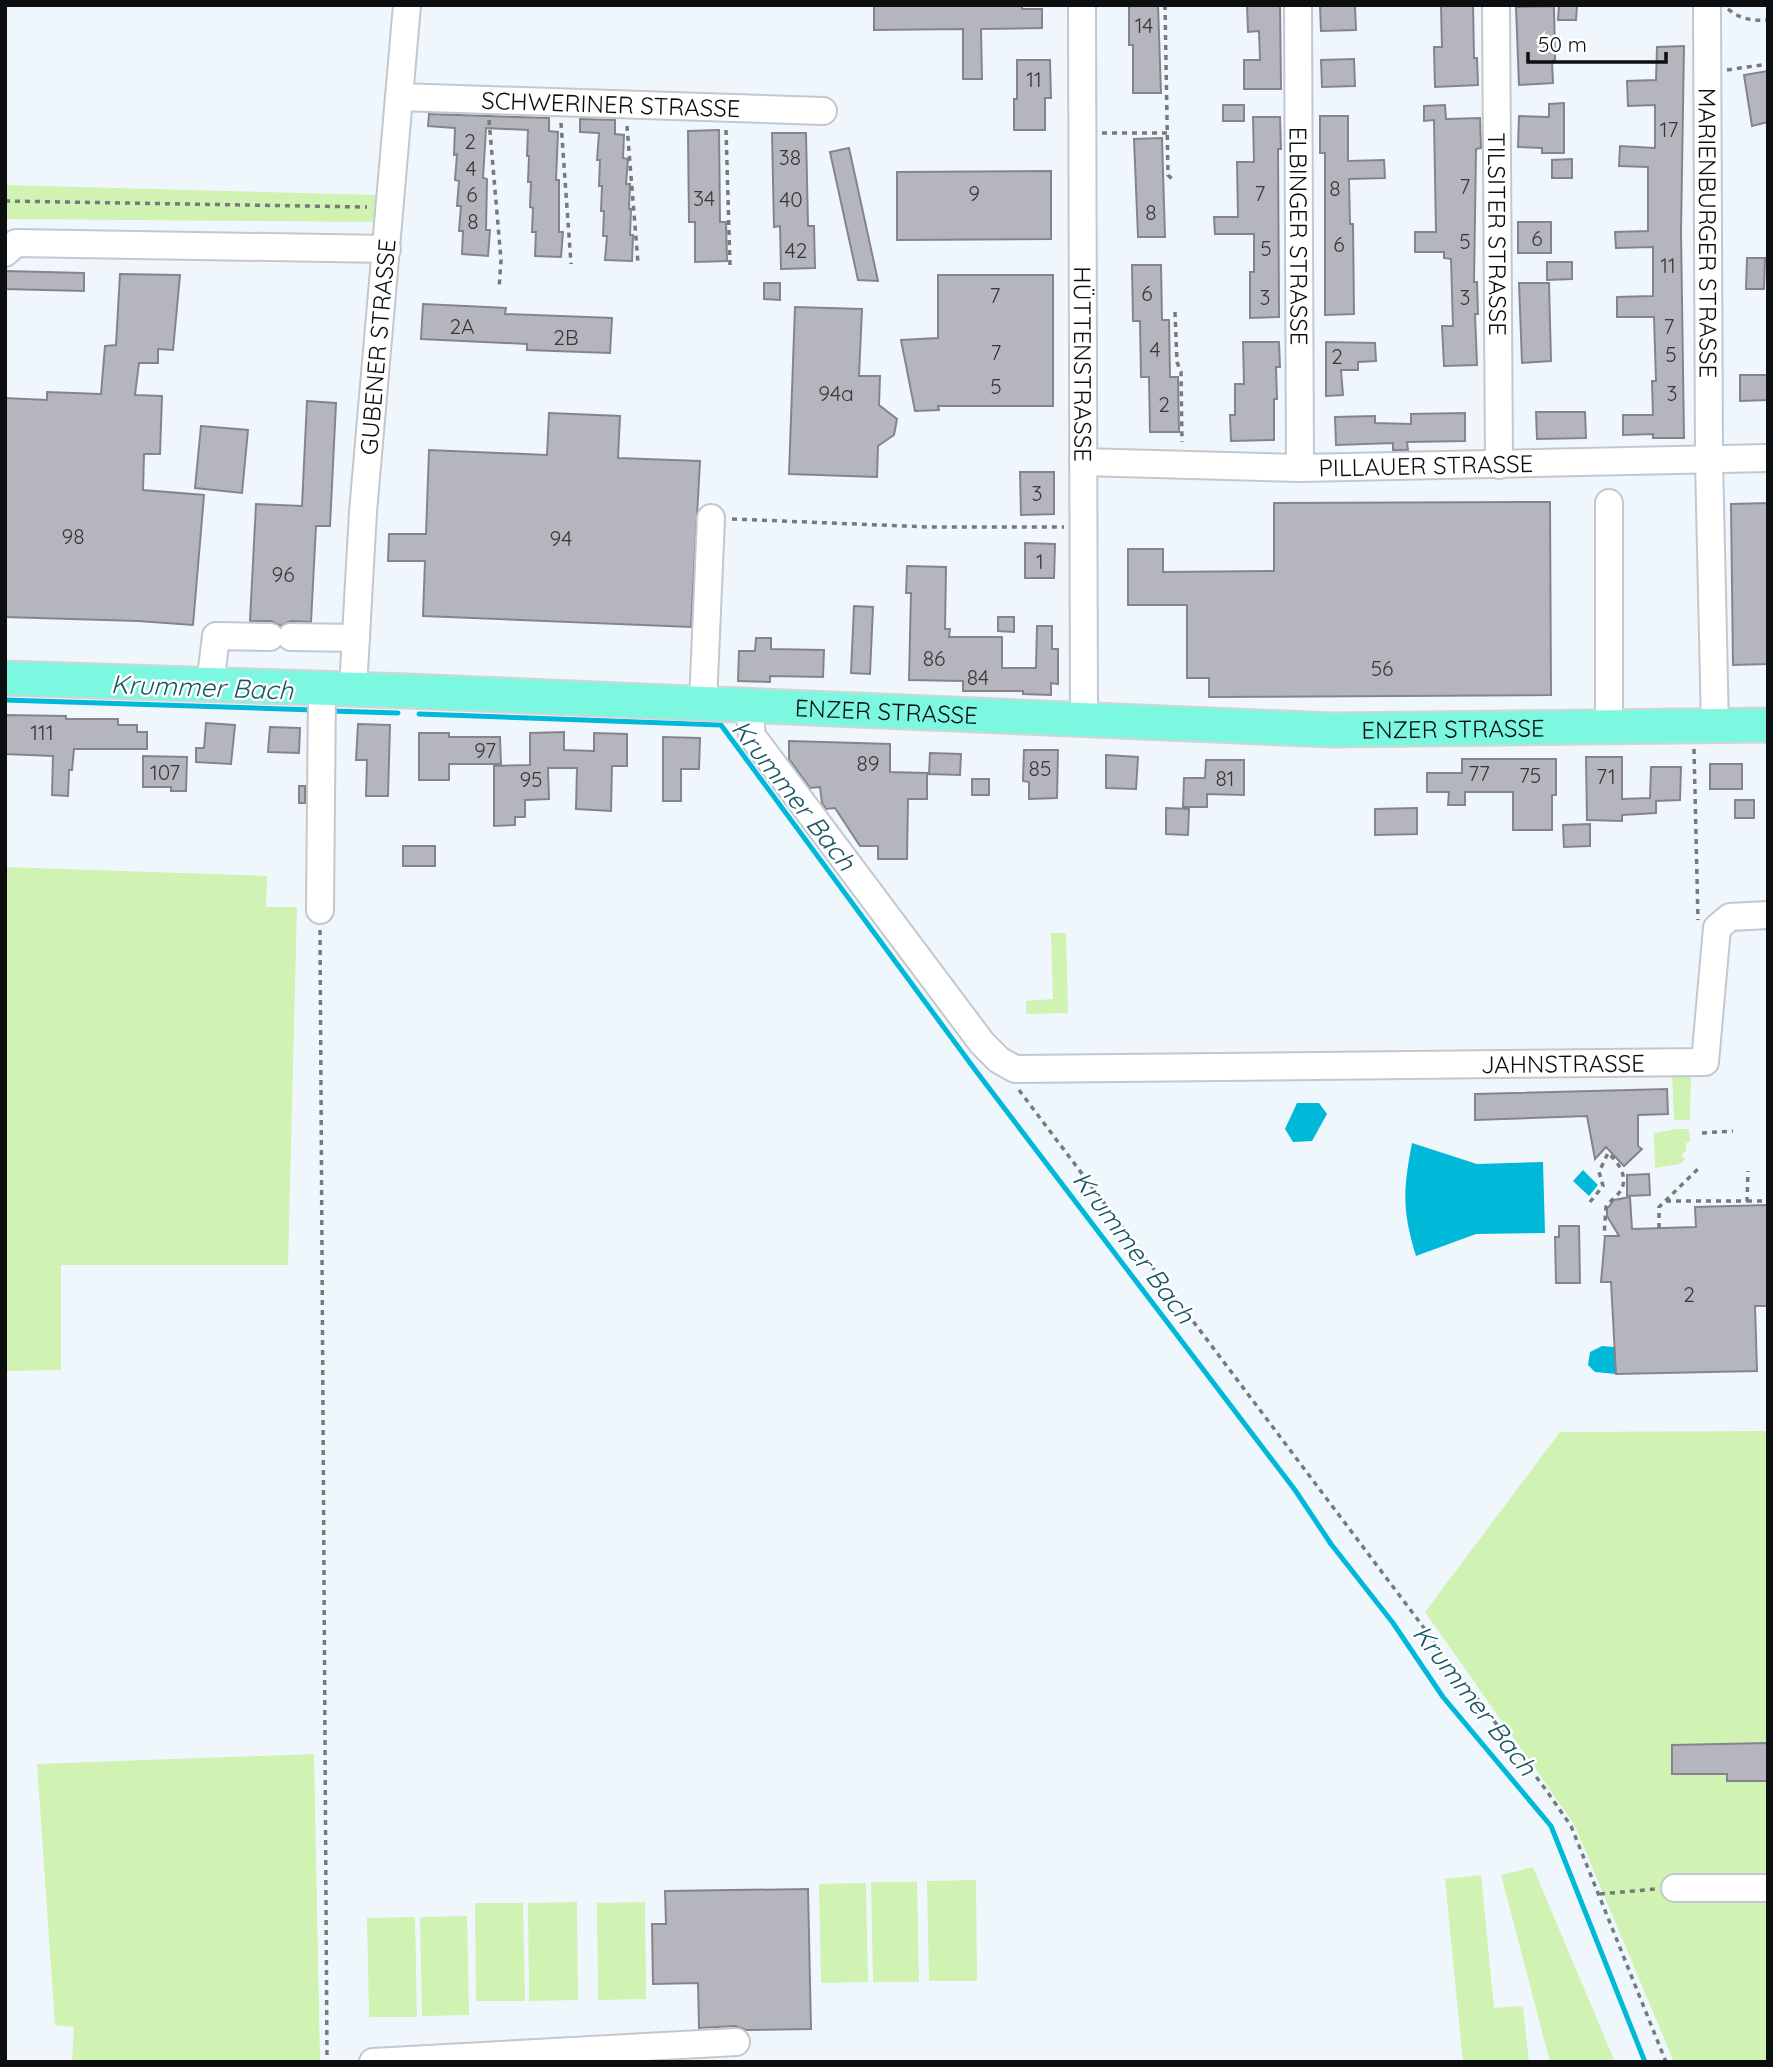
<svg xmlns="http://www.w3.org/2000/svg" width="1773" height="2067" viewBox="0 0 1773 2067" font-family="Quicksand,sans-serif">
<rect width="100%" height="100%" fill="#f0f7fc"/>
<path fill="#d0f2b2" d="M5 185 379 195 378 222 5 219Z
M5 867 267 876 266 907H297L288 1265H61V1370L5 1371Z
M1051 933H1066L1068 1013 1026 1014V1001L1053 999Z
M1672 1074 1691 1075 1690 1120H1674Z
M1677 1129H1689L1690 1142 1686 1143V1150L1681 1155 1685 1159 1680 1164 1655 1168 1654 1133Z
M1768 1431V2062H1674L1574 1824 1425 1612 1560 1432Z
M314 1754 320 2062H72L74 2027 55 2025 37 1764Z
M1533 1867 1615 2062H1550L1501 1875Z
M1481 1875 1494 2008 1523 2006 1529 2062H1463L1445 1879Z
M976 1880 977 1981H929L927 1881Z
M871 1882H917L919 1982H873Z
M866 1883 868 1982 821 1983 819 1884Z
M577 1902 578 2000 529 2001 528 1903Z
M645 1902 646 1999 598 2000 597 1903Z
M475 1903H523L525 2001H476Z
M467 1916 469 2015 422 2016 420 1917Z
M415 1917 417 2017H369L367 1918Z"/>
<path fill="#00b8d7" d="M1297 1103H1319L1327 1114 1312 1141 1293 1142 1285 1129Z
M1412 1143 1477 1164 1543 1162 1545 1233 1476 1234 1416 1256C1402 1210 1403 1191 1412 1143Z
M1583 1170 1598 1185 1589 1196 1573 1181Z
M1602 1346 1614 1347 1616 1374 1595 1372 1588 1365 1590 1352Z"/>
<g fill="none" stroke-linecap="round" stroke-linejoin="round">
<path stroke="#00b8d7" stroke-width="5" d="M5 700 314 710
M331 711 398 713
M419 714 721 725 976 1071 1295 1490 1331 1544 1393 1623 1443 1697 1551 1826 1645 2062"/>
</g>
<path fill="#b5b6bd" stroke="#84858c" stroke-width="2" d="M874 5H1022V9H1042V28L981 29 982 79H963V29L874 30Z
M1129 5H1158L1161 93H1133V45H1129Z
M1247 5H1280L1281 89H1244V60H1260L1259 31 1248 32Z
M1441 5H1473L1474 58H1477L1478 85 1435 87 1434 47H1442Z
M1559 5H1577L1576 20H1558Z
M1320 6H1355L1356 30 1321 31Z
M1554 6 1555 60 1552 61 1553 83 1519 85 1516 7Z
M1684 46 1681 232 1684 438H1653V434L1623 435V415H1653L1652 381H1656L1654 317H1617V297L1653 296V247L1616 248 1615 232 1648 231V167L1619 166 1620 146 1655 148V105L1628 106 1627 81 1656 80 1657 47Z
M1354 59 1355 86 1322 87 1321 60Z
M1017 60H1050L1051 98H1045V130H1014V99H1017Z
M1768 71V122L1752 126 1744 75Z
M1564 103V153H1542V148L1518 147 1519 116 1549 117V104Z
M1223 105H1244V121H1223Z
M1445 105 1446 119 1480 118 1481 148 1476 149 1474 282H1477L1478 314H1475L1477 365 1444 366 1442 326H1453L1451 259 1444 258V252H1415V232H1436L1434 120 1424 121V106Z
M429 114 549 118V131L558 132 556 180H559V232H563L561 257 535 256 536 232H532L533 208 530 207 531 182H528L529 156H527L528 130 486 128 483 178 487 179 486 230H490L488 256 462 254 463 231H459L461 206H457L459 181 455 180 457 154 454 155 455 128 428 126Z
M1320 116H1348V161L1384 160 1385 178 1349 179 1350 224H1353L1354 314 1325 315V153H1320Z
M1253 117H1280L1281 149H1278L1279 317 1250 318V272H1254V234H1215L1214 217H1238L1237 162H1254Z
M580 119 615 120V134L624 135 623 158 628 159 626 184H630L629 209H631L630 235H633L632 261 605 260 607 236H603L604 211H601L602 186H599L600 160H597L599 133 580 132Z
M719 130 720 222H726L727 261 695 262V222H689L688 131Z
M772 133H806L808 226H814L815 268 781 269 780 226 774 227Z
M1162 138 1165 237H1138L1134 139Z
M849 148 878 281 858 280 830 152Z
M1572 159V178H1552V160Z
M1051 171V239L897 240V172Z
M1518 222H1551V253H1518Z
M1747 258H1765L1764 289H1746Z
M1547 262H1572V279L1547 280Z
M1132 265H1161L1162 320H1169L1170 377H1178L1179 432H1150L1149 377H1141L1140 321H1133Z
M5 271 84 273V291L5 289Z
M120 274 180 275 173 350 158 349V363H139L135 395 162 396 160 454H144L143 490 204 495 193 625 138 621 5 617V398L47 400V392L101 394 105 346 116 345Z
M938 275H1053V406H938L939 410 915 411 901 340 938 338Z
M764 283H780V300L764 299Z
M1519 283H1549L1551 361 1522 363Z
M423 304 506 308 505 314 612 318 610 353 527 350V344L421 339Z
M795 307 862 309 859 376H880L879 405 897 419 894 435 878 446 877 477 789 474Z
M1243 342H1279L1280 367H1276L1277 399H1274V440L1231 441 1230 415H1235V384H1244Z
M1326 342 1375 343 1376 361 1358 362V370H1341L1343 395 1326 396Z
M1740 375H1768V400L1740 401Z
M307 401 336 403 330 526H316L311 622 291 621 281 626 271 621H250L256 504 302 506Z
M1536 412H1585L1586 438 1537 439Z
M549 413 620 416 618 458 700 461 691 627 423 616 425 561H388L389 534H426L429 450 547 455Z
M1465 413V441L1407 442 1408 450H1393V443L1336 445 1335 417 1375 416V423L1411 424V414Z
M201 426 248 430 242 493 195 488Z
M1020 472H1054V514L1021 515Z
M1550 502 1551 695 1209 697V678H1187V605H1128V549H1163V572L1274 571V503Z
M1768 503V664L1733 665 1731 504Z
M1025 543 1055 544 1054 578H1025Z
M907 566 946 567 945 629H950L949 637H1002V668H1036L1037 626H1052V649H1058V684L1051 683V695L1023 694V691H963V681L909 680 911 593H906Z
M854 606 873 607 870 674 851 673Z
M998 617H1014V632L998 631Z
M756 638H771V649L824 650 823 677 770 676V682L738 681 739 651H755Z
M5 715 66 716V719H118V725H137V732H147V749H74L72 770H69L68 796 52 795 53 756 5 754Z
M206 723 235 725 231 764 196 762V748H204Z
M358 724 390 725 388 796H366L367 760H356Z
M270 727 300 728 299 753 268 752Z
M564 732V750L594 751V733L627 734V766H612L611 811 576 809 577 768H548L549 799 525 800V817H515V825L494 826V766L530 765V733Z
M419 733H449V737H500L501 764H449V780H419Z
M663 737 700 738 699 769H681V801H663Z
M789 741 890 744V772L927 773V799H908L907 859H878V846H860L835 808 826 809 822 803 820 787 810 788 789 759Z
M1024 750H1058L1057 798 1029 799V782L1023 781Z
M930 753 961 754 960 775 929 774Z
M1106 755 1138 757 1136 789 1106 788Z
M143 756 187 757 186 791H171V787H143Z
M1586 757H1622V799L1650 798 1651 767H1681L1680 800 1656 801V813L1622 815V821L1587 820Z
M1462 759H1556V795H1552V830H1513V792H1465V805H1448L1449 792H1427V773H1462Z
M1206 760H1244V795L1207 794V807H1183L1184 778H1205Z
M1710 764H1742V789H1710Z
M972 779H989V795H972Z
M299 786H305V803H299Z
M1735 800H1754V818H1735Z
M1166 808 1189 809 1188 835 1166 834Z
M1417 808V834L1375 835V809Z
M1590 824V846L1564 847 1563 825Z
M403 846H435V866H403Z
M1667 1089 1668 1114 1638 1115V1146L1642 1149 1624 1166 1606 1147 1595 1159 1587 1116 1475 1120V1094Z
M1649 1174 1650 1195 1627 1196V1175Z
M1630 1197 1632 1229 1696 1227 1695 1207 1768 1205V1306H1755L1757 1371 1616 1374 1611 1282H1601L1605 1236H1619L1607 1216V1209L1614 1200Z
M1559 1226H1579L1580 1283H1556L1555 1237H1559Z
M1768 1743V1781H1727V1774H1672V1745Z
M808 1889 811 2029 746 2030 735 2026 699 2028 698 1983 653 1984 652 1924H666L665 1891Z"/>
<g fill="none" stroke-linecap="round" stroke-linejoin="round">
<defs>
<g id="minor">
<path id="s1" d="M1082 5 1084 721"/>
<path id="s2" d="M1298 5 1300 468"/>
<path id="s3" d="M1496 5 1499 465"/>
<path id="s4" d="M1707 5 1709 460 1715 726"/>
<path id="s5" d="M399 97 823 111"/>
<path d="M5 253 16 243 387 249"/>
<path id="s6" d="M1083 462 1300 468 1768 458"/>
<path d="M1609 503V728"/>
<path d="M291 637 356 638"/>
<path d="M210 685 216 636 270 637"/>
<path id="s7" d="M353 689 363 512 407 5"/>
<path d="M703 703 711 518"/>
<path id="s8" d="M749 707 752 736 982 1043 999 1060 1015 1069 1705 1062 1717 928 1730 917 1768 915"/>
<path d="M320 910 322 689"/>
<path d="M1675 1888H1768"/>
<path d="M373 2062 736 2042"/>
</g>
<g id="major">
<path id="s9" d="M5 678 408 691 1332 730 1768 725"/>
</g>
</defs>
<use href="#minor" stroke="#c2c8cd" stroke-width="30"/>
<use href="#major" stroke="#d3d4d4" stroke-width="37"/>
<path stroke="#757a7d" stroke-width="3.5" stroke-dasharray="5 5" stroke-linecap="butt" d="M1165 5 1168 175 1173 180
M1728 9C1740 19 1752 21 1768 20
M1727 70 1768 64
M489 120 501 260 499 289
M561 123 571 264
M627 126 638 263
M726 130 730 265
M1102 133H1167
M5 201 367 207
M1175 312 1177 362 1181 372 1182 442
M732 519 929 527H1064
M1694 749 1698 920
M320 930 327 2062
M1019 1090 1546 1790 1571 1826 1666 2062
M1702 1133 1733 1131
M1666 1201H1747L1748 1171
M1747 1201H1768
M1590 1202 1603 1186 1599 1172 1608 1153C1617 1161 1629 1176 1621 1190 1618 1196 1610 1200 1606 1207L1604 1236
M1659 1228V1207L1700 1167
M1600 1894 1656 1889"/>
<use href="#minor" stroke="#fff" stroke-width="26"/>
<use href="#major" stroke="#7df8e0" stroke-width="33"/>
</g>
<g text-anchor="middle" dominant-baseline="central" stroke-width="5" stroke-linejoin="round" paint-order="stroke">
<g font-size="21" fill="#36383b">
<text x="1144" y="25">14</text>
<text x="1034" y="79">11</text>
<text x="1669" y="129">17</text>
<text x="470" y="141">2</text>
<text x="790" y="157">38</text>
<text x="471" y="168">4</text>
<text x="1465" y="186">7</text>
<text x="1335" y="188">8</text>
<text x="974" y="193">9</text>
<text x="1260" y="193">7</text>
<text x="472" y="194">6</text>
<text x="704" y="198">34</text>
<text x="791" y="199">40</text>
<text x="1151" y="212">8</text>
<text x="473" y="221">8</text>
<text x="1537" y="238">6</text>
<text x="1465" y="241">5</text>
<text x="1339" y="244">6</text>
<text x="1266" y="248">5</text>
<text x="796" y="250">42</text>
<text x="1668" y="265">11</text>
<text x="1147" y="293">6</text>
<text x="995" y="295">7</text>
<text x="1265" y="297">3</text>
<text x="1465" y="297">3</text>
<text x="462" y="326">2A</text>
<text x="1669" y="326">7</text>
<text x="566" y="337">2B</text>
<text x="1155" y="349">4</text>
<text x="996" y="352">7</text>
<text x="1671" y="354">5</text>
<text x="1337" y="356">2</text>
<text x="996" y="386">5</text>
<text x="836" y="393">94a</text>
<text x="1672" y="393">3</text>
<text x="1164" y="404">2</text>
<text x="1037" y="493">3</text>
<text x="73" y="536">98</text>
<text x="561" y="538">94</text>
<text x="1040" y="561">1</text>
<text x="283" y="574">96</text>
<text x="934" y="658">86</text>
<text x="1382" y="668">56</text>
<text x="978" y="677">84</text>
<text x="42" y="732">111</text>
<text x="485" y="750">97</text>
<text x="868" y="763">89</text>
<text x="1040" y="768">85</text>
<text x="165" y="772">107</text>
<text x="1479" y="773">77</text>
<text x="1530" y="775">75</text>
<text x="1606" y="776">71</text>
<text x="1225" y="778">81</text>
<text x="531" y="779">95</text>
<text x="1689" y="1294">2</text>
</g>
<g font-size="24" fill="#0c0e10" stroke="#fff">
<text stroke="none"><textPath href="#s5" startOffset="212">SCHWERINER STRASSE</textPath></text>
<text stroke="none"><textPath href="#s4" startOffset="228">MARIENBURGER STRASSE</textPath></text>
<text stroke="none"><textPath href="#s3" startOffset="229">TILSITER STRASSE</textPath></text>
<text stroke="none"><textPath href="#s2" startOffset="231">ELBINGER STRASSE</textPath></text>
<text stroke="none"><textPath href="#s7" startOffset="343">GUBENER STRASSE</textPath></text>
<text stroke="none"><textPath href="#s1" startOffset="359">HÜTTENSTRASSE</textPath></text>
<text stroke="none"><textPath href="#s6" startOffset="343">PILLAUER STRASSE</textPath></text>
<text stroke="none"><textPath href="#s9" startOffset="882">ENZER STRASSE</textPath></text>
<text stroke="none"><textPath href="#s9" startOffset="1449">ENZER STRASSE</textPath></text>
<text stroke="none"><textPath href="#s8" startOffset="1003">JAHNSTRASSE</textPath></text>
</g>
<g font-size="26" font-style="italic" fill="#1a5563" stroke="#fff">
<text transform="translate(202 687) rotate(2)">Krummer Bach</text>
<text transform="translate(794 795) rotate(52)">Krummer Bach</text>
<text transform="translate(1134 1247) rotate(53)">Krummer Bach</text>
<text transform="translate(1475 1700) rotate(52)">Krummer Bach</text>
</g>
</g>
<rect width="1773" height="2067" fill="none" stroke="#0c0e10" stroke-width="14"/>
<path d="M1528 52v10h138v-10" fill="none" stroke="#0c0e10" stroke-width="3.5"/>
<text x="1538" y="52" font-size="21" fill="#0c0e10" stroke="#ffffff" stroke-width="5" paint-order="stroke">50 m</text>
</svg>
